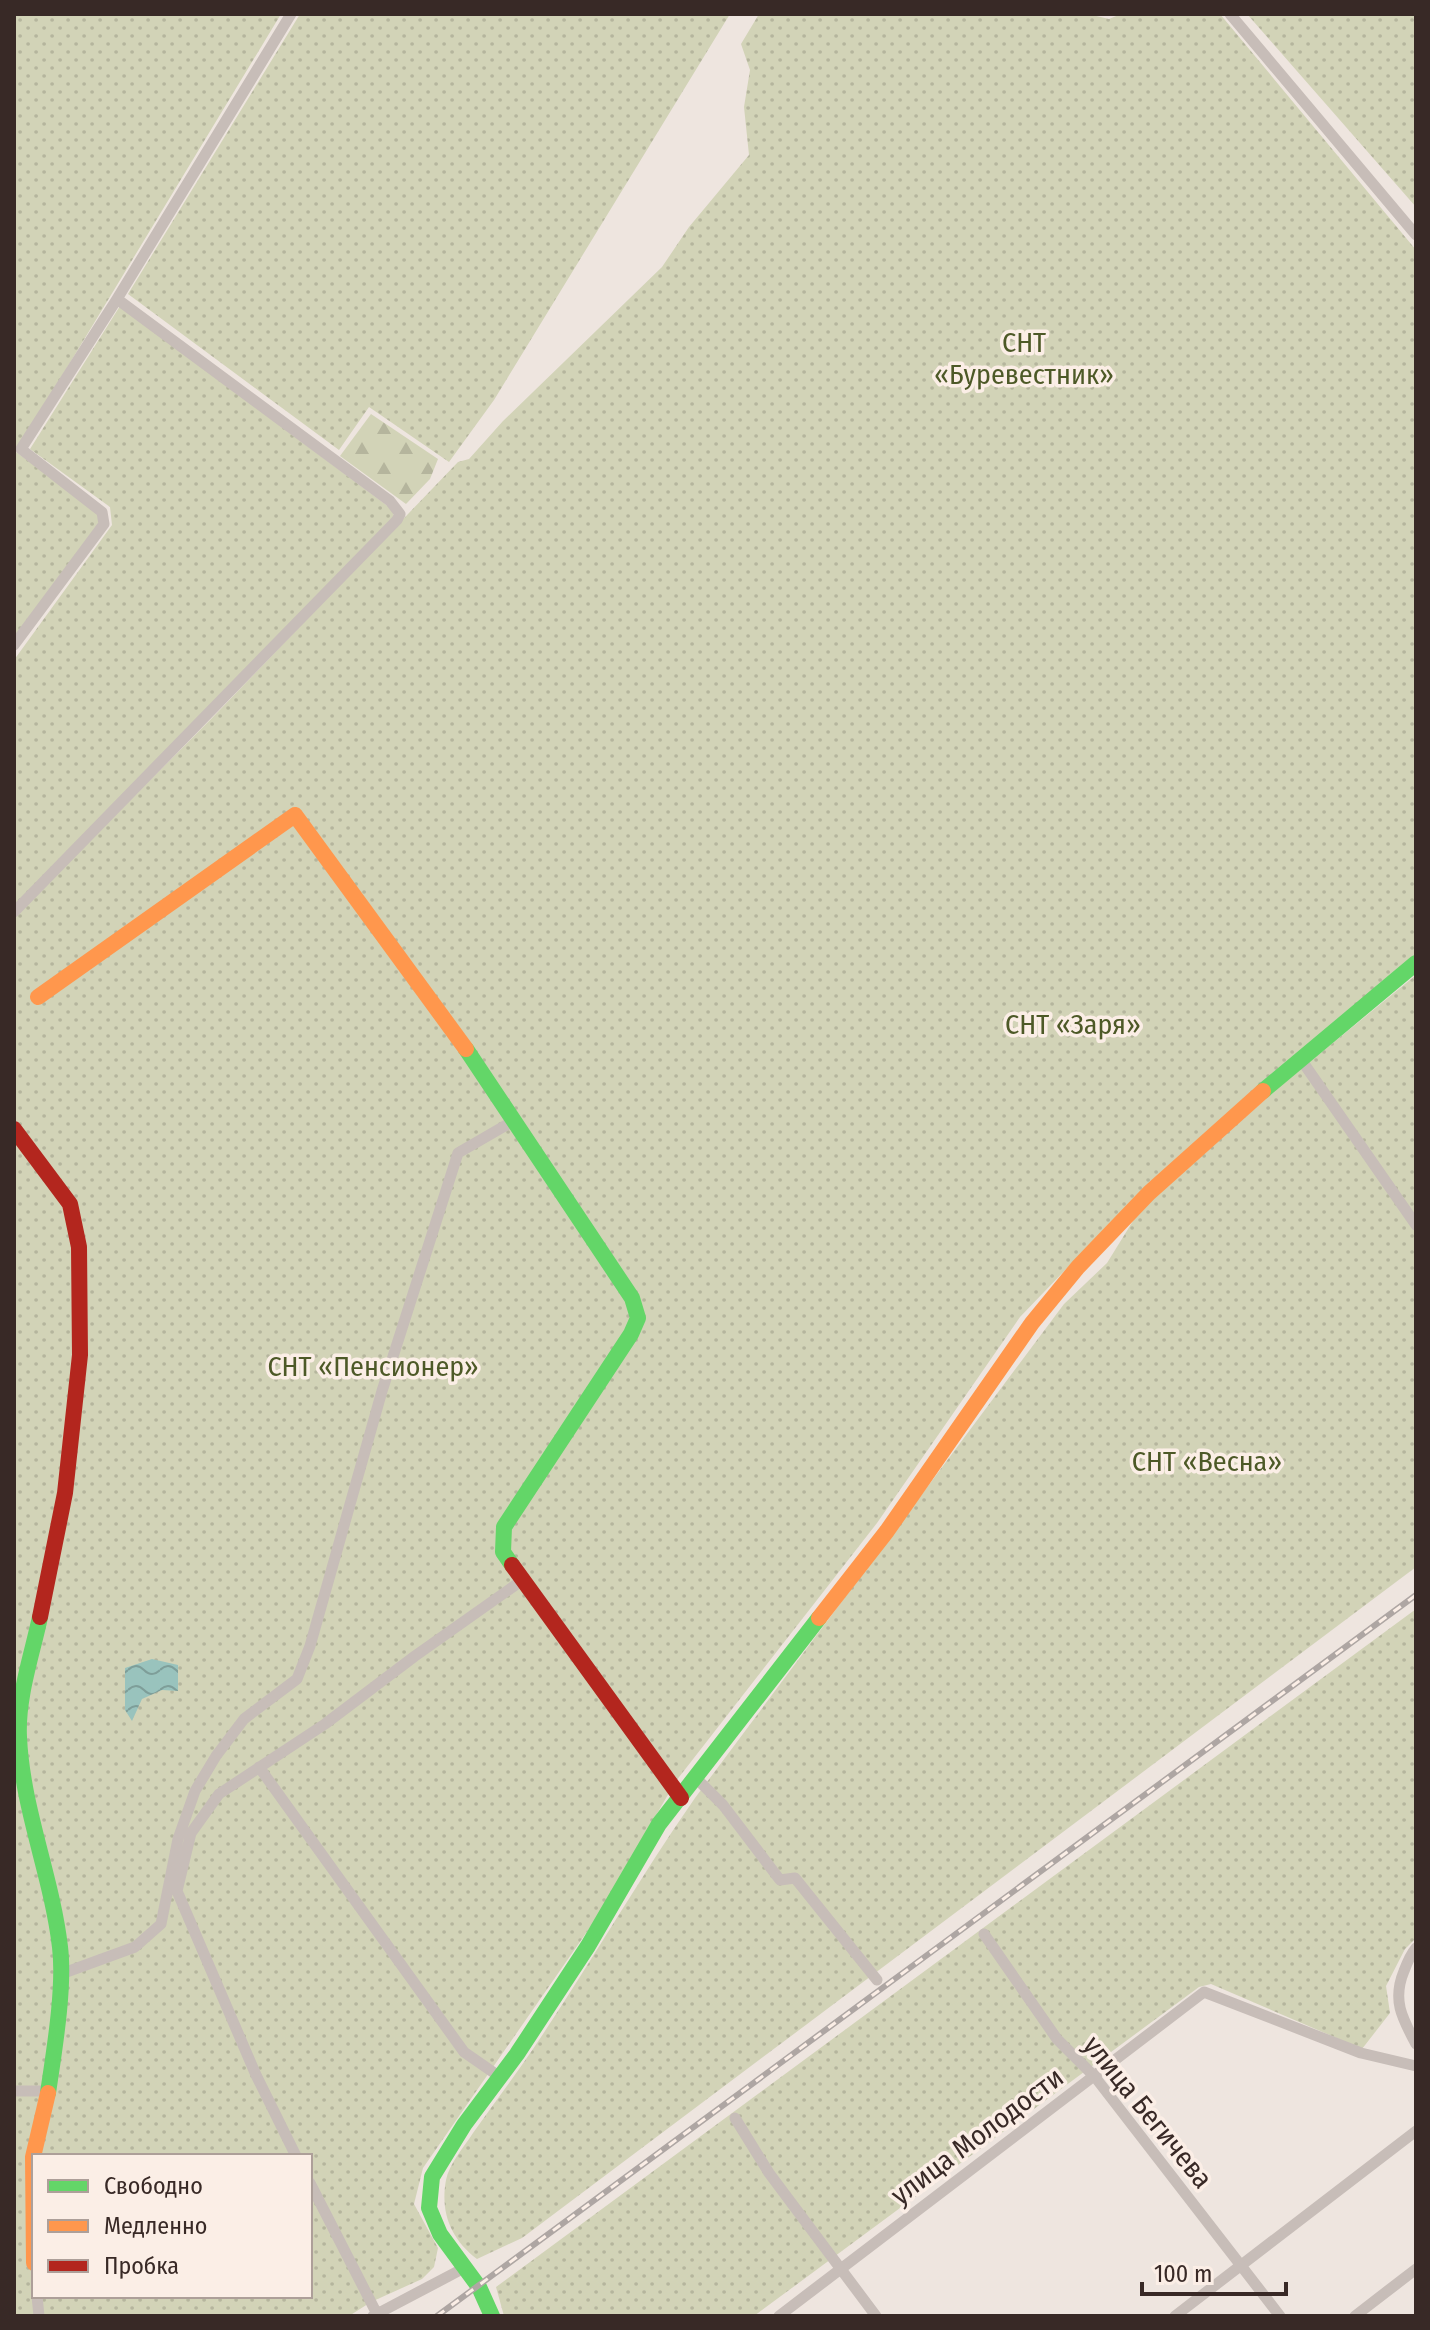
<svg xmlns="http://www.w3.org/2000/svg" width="1430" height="2330" viewBox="0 0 1430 2330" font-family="'Fira Sans Condensed',sans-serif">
<defs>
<pattern id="forest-firs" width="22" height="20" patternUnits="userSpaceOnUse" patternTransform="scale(2)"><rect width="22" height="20" fill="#d2d3b7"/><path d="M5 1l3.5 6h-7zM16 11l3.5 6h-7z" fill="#b5b59d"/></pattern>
<pattern id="garden-dots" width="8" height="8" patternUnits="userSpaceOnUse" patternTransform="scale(2)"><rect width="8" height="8" fill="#d2d3b7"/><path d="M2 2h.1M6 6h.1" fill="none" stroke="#b5b59d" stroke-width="1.8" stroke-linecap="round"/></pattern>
<pattern id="water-waves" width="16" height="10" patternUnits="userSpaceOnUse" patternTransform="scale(2)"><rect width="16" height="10" fill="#99c3bd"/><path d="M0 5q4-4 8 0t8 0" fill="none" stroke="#7e9e99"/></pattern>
</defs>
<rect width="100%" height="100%" fill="#eee5df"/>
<path fill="url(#forest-firs)" d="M371 414 438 459 430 479 406 504 340 456Z"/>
<path fill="url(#garden-dots)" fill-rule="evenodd" d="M14 14H281L16 452 98 512 99 524 14 641Z
M300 14H730L494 400 449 462 369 407 339 450 128 294Z
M759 14H1088L1109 19 1121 14H1220L1416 250V955L1295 1056 1144 1188 1020 1317 877 1523 676 1781 593 1923 423 2168 414 2204 438 2248 434 2267 422 2279 371 2302 349 2316H14V917L211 719 458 462 469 459 503 421 662 267 689 227 749 155 744 107 750 70 741 44ZM34 2156H310V2296H34Z
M1247 14H1416V207Z
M120 306 393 510 394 519 14 906V660L112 525 110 507 30 449Z
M1416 975V1567L522 2238 477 2259C451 2239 440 2213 446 2180 449 2164 464 2147 473 2133 493 2105 514 2077 533 2049 589 1966 638 1880 695 1798L1064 1304 1107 1263 1141 1208 1284 1083Z
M1416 1609V1938L1405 1949 1386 1986 1390 2013 1362 2049 1211 1984 1199 1987 754 2316H504L496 2287Z"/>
<path fill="url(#water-waves)" d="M152 1659 178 1665V1691L162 1690 142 1699 132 1721 125 1710V1668Z"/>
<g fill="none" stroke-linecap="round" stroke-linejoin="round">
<path stroke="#c7bdb8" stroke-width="11" d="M1230 14 1416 235
M14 645 104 524 102 512 21 449 117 299 291 14
M14 912 397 520 400 514 390 501 117 299
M1300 1058 1416 1225
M259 1767 464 2052 500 2077
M696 1778 723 1805 780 1880 795 1878 877 1980
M984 1934 1057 2039 1095 2077 1280 2316
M1416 1948C1410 1955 1407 1963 1404 1971 1392 2000 1402 2018 1416 2044
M61 1974 135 1947 161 1924 178 1839 195 1791 216 1756 244 1719 297 1679 310 1646 382 1391 458 1153 515 1120
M14 2091H48
M735 2118 769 2173 876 2316
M296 2156 256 2075 177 1891 191 1833 219 1794 325 1724 415 1656 524 1579
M310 2183 377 2314
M37 2296 39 2316
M373 2316 466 2267
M779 2316 1204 1992 1361 2053 1416 2066
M1175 2316 1416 2131
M1355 2316 1416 2269"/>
<path stroke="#63d668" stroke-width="16" d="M466 1049 632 1298 638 1318 631 1334 504 1527 503 1552 512 1565
M1263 1091 1416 963
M40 1617C32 1655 17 1697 19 1737 22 1808 52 1877 60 1947 65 1987 54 2052 48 2093
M492 2316 479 2287 440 2234 429 2208 432 2177 464 2125 517 2054 588 1946 659 1824 819 1618"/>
<path stroke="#ff974d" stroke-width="16" d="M38 997 295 815 466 1049
M819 1618 887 1531 1032 1323 1078 1267 1149 1193 1263 1091
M34 2263 33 2157 48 2093"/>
<path stroke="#b3261e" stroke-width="16" d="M14 1129 70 1204 79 1247 80 1355 65 1493 40 1617
M512 1565 681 1798"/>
<defs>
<path id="rail" d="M437 2316 1416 1595"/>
</defs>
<use href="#rail" stroke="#aea6a3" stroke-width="6"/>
<use href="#rail" stroke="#fbeee6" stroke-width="3" stroke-dasharray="9" stroke-linecap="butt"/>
</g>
<g text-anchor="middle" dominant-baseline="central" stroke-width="7" stroke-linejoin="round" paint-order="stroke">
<g font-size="28" fill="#4d5927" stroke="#fbeee6">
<text x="1024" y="342">СНТ<tspan x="1024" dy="32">«Буревестник»</tspan></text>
<text x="1073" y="1024">СНТ «Заря»</text>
<text x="373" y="1366">СНТ «Пенсионер»</text>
<text x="1207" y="1461">СНТ «Весна»</text>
</g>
<g font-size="28" fill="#382926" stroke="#fbeee6">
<text transform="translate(1148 2112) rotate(51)">улица Бегичева</text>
<text transform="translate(977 2136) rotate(-37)">улица Молодости</text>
</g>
</g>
<rect width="1430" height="2330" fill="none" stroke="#382926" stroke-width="32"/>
<rect x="32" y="2154" width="280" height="144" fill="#fbeee6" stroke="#ad9f99" stroke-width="2"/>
<rect x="48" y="2180" width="40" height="12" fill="#63d668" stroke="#ad9f99" stroke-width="2"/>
<text x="104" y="2194" font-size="24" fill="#382926">Свободно</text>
<rect x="48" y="2220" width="40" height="12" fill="#ff974d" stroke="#ad9f99" stroke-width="2"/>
<text x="104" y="2234" font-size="24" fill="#382926">Медленно</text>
<rect x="48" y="2260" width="40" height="12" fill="#b3261e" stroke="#ad9f99" stroke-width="2"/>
<text x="104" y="2274" font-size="24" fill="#382926">Пробка</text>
<path d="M1142 2282v12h144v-12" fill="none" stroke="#382926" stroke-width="4"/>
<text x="1154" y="2282" font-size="24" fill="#382926" stroke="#fbeee6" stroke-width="6" paint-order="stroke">100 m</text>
</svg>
